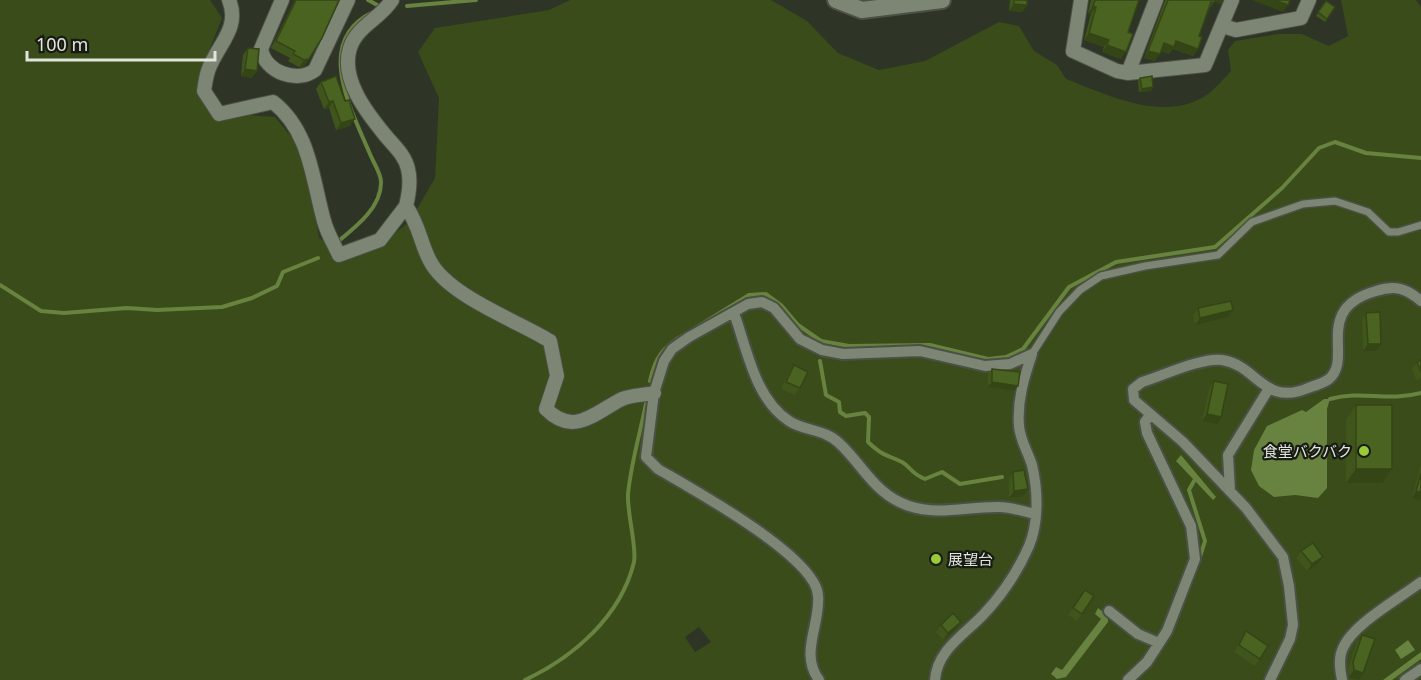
<svg xmlns="http://www.w3.org/2000/svg" width="1421" height="680" viewBox="0 0 1421 680" font-family="'Noto Sans','Noto Sans JP',sans-serif">
<rect width="100%" height="100%" fill="#2e3426"/>
<path fill="#394c19" fill-rule="evenodd" d="M0 0H210L222 18 201 71 211 104 236 114 275 117 304 152 319 238 357 257 378 247 410 221 435 178 439 98 418 52 435 28 549 10 570 0H771L807 21 838 53 879 70 925 61 999 22 1019 26 1034 51 1057 65 1066 79C1108 95 1166 124 1208 94 1216 88 1224 78 1231 71L1228 50 1235 41 1278 34H1302L1329 46 1348 36 1341 0H1416L1421 7V680H0ZM699 627 711 642 695 652 685 637Z"/>
<path fill="#688240" d="M1324 399H1330L1327 409V488L1318 498 1295 495 1274 497 1259 486 1251 470 1254 450 1267 426 1302 410 1306 412Z
M1181 455 1216 497 1213 500 1176 461Z
M1098 608 1108 616V622L1066 677 1057 679 1051 674 1056 667 1062 670 1101 619 1095 614Z
M1408 640 1415 650 1401 659 1395 650Z
M1421 652V659L1392 680H1383Z"/>
<g fill="none" stroke-linecap="round" stroke-linejoin="round">
<path stroke="#688240" stroke-width="4" d="M368 0 381 7
M407 6 476 0
M335 244C353 229 381 209 381 183 382 175 373 162 370 154 351 109 313 41 373 12
M0 285 41 311 64 313 127 308 157 310 222 307 252 298 277 286 283 272 318 258
M697 327 749 295 766 294 781 305 798 325 821 341 849 346 930 345 988 359 1006 357 1023 349 1069 287 1116 262 1215 247 1282 188 1319 148 1335 142 1366 153 1421 158
M820 361 826 395 839 402 840 412 846 416 865 413 869 417 868 442C883 456 885 454 902 462 911 467 910 473 925 479L942 472 960 484 1002 477
M650 381C655 357 664 346 685 334
M1330 399C1361 390 1388 402 1421 393
M1194 481 1189 490 1205 541 1199 560
M525 680C574 657 621 616 634 562 637 547 627 514 628 494 631 462 641 430 647 399"/>
<defs>
<path id="service" d="M1032 354 1059 312 1080 290 1101 276 1145 266 1218 255 1252 222 1303 204 1335 201 1368 212 1389 232H1398L1421 225"/>
<path id="pedestrian" d="M734 313C747 349 755 399 789 421 804 431 825 429 839 443 863 465 875 495 909 506 939 516 969 506 1000 507 1012 507 1024 512 1036 514
M1230 491 1228 455 1268 390
M1109 611 1138 634 1159 643
M819 680C799 653 821 624 818 595 815 556 692 489 658 469L646 457 654 393 664 361 672 349 689 337 748 304 762 302 774 308 800 339 822 350 843 354 920 351 985 366 1010 364 1032 354
M935 680C937 650 964 635 983 615 1001 596 1018 571 1029 546 1039 522 1038 490 1032 465 1028 452 1020 440 1019 426 1017 400 1024 378 1032 354
M1128 680 1147 662 1167 631 1195 559 1191 526 1147 433 1145 422 1150 415
M1270 680 1290 639 1293 625 1289 586 1283 557 1246 508 1183 442 1134 400 1133 389 1142 382C1162 376 1202 357 1222 360 1257 365 1264 407 1308 388 1314 386 1324 383 1329 379 1354 358 1312 309 1376 291 1395 285 1406 288 1421 301
M1342 680C1340 670 1338 658 1343 648 1353 624 1400 598 1421 582
M1405 680 1421 669"/>
<path id="minor" d="M229 0C241 29 216 46 208 71 206 77 205 84 204 91L219 114 273 102C310 131 312 178 324 221 327 233 334 244 339 255L380 240 406 206C420 227 420 242 430 261 448 296 518 321 550 341L557 376 546 409C574 437 594 413 622 399 631 395 644 395 654 393
M282 0 261 49C265 72 297 84 315 70L348 0
M392 0C380 19 357 26 350 48 340 79 367 113 385 135 394 146 405 155 408 169 411 181 409 194 406 206
M1081 0 1073 51 1117 71 1128 73 1205 65 1232 0
M1223 26 1236 30 1301 18 1309 0
M1128 73 1156 0"/>
<path id="tertiary" d="M836 0 862 10 942 0"/>
</defs>
<use href="#service" stroke="#4b5044" stroke-width="10"/>
<use href="#pedestrian" stroke="#4b5044" stroke-width="14"/>
<use href="#minor" stroke="#4b5044" stroke-width="16"/>
<use href="#tertiary" stroke="#4b5044" stroke-width="20"/>
<use href="#service" stroke="#7d8574" stroke-width="7"/>
<use href="#pedestrian" stroke="#7d8574" stroke-width="10"/>
<use href="#minor" stroke="#7d8574" stroke-width="14"/>
<use href="#tertiary" stroke="#7d8574" stroke-width="16"/>
</g>
<path fill="#40551c" d="M295 0H339L309 59 304 66 299 67 288 61 290 58 271 48Z
M1010 0H1027V5L1022 12 1009 11Z
M1091 0H1139L1128 32 1121 59 1102 52 1104 47 1084 40 1091 14 1088 13Z
M1165 0H1223L1221 4 1214 1 1209 10 1199 36 1198 49 1193 56 1173 49 1169 54 1161 51 1155 61 1144 58Z
M1326 1 1335 7 1325 22 1316 16Z
M248 48 252 78 241 76 243 55Z
M1140 78 1151 91 1139 92 1138 81Z
M321 82 350 126 336 130 329 108 324 109 316 89Z
M1198 308 1228 317 1195 325 1193 315Z
M1366 313 1381 344 1376 351H1363L1362 320Z
M1421 360V378L1416 380 1412 369 1417 362Z
M794 365 800 388 795 395 781 389 789 372Z
M992 369 1018 386 1014 391 988 387V374Z
M1214 381 1217 424 1202 421 1209 388Z
M1356 405 1382 483H1346V419Z
M1421 465V500L1412 498 1420 467Z
M1013 472 1023 496 1009 498V479Z
M1301 551 1323 557 1318 564 1307 571 1296 558Z
M1085 590 1094 596 1077 621 1068 615Z
M941 625 956 629 943 640 936 632Z
M1246 631 1268 646 1255 666 1234 652Z
M1362 635 1363 673 1349 677 1348 669 1357 642Z"/>
<path fill="#344516" d="M1213 0H1223L1221 4Z
M1252 0H1274L1288 5 1283 12Z
M1014 4 1027 5 1022 12 1009 11Z
M1093 6 1096 7 1091 14 1088 13Z
M1089 33 1109 40 1104 47 1084 40Z
M1176 41 1198 49 1193 56 1173 49 1169 54 1159 50 1164 43Z
M1107 45 1126 52 1121 59 1102 52Z
M1148 51 1160 54 1155 61 1144 58Z
M309 59 304 66 299 67 304 60Z
M245 69 257 71 252 78 241 76Z
M1153 87 1151 91 1139 92 1142 89Z
M333 101 329 108 324 109 329 102Z
M355 119 350 126 336 130 341 123Z
M1233 310 1228 317 1195 325 1200 318Z
M1368 344H1381L1376 351H1363Z
M992 382 1018 386 1014 391 988 387Z
M1207 414 1221 417 1217 424 1202 421Z
M1356 469H1392L1382 483H1346Z
M1028 489 1023 496 1009 498 1014 491Z
M1416 491 1421 492V500L1412 498Z
M1323 557 1318 564 1307 571 1312 564Z
M961 622 956 629 943 640 948 633Z
M1354 670 1363 673 1359 680 1349 677Z"/>
<path fill="#4a6320" stroke="#344516" stroke-width="1.5" d="M296 0H339L322 38 309 59 304 60 293 54 295 51 276 41Z
M1014 0H1027V5L1014 4Z
M1095 0H1139L1128 32 1133 34 1126 52 1107 45 1109 40 1089 33 1096 7 1093 6Z
M1168 0H1215L1214 3 1211 2 1199 36 1202 37 1198 49 1176 41 1174 47 1164 43 1160 54 1148 51Z
M1274 0H1290L1288 5Z
M1326 1 1335 7 1327 19 1318 12Z
M248 48 259 49 257 71 245 69Z
M336 76 345 101 349 100 355 119 341 123 333 101 329 102 321 82Z
M1152 76 1153 87 1142 89 1140 78Z
M1231 301 1233 310 1200 318 1198 308Z
M1380 312 1381 344H1368L1366 313Z
M1421 360V372L1417 362Z
M794 365 808 372 800 388 786 382Z
M992 369 1020 372 1018 386 992 382Z
M1214 381 1228 384 1221 417 1207 414Z
M1356 405H1392V469H1356Z
M1024 470 1028 489 1014 491 1013 472Z
M1421 473V492L1416 491Z
M1313 543 1323 557 1312 564 1301 551Z
M1085 590 1094 596 1082 614 1073 608Z
M953 613 961 622 948 633 941 625Z
M1246 631 1268 646 1260 659 1239 645Z
M1362 635 1375 639 1363 673 1354 670 1353 662Z"/>
<g fill="#98cb37" stroke="#181b14" stroke-width="2">
<circle cx="1364" cy="451" r="6"/>
<circle cx="936" cy="559" r="6"/>
</g>
<g text-anchor="middle" dominant-baseline="central" stroke-width="4.5" stroke-linejoin="round" paint-order="stroke">
<g font-size="15" fill="#e1e5dc" stroke="#181b14" text-anchor="end">
<text x="1352" y="451">食堂バクバク</text>
<text x="948" y="559" text-anchor="start">展望台</text>
</g>
</g>
<path d="M27 51v9h188v-9" fill="none" stroke="#e1e5dc" stroke-width="3"/>
<text x="36" y="51" font-size="18" fill="#e1e5dc" stroke="#181b14" stroke-width="4.5" paint-order="stroke">100 m</text>
</svg>
